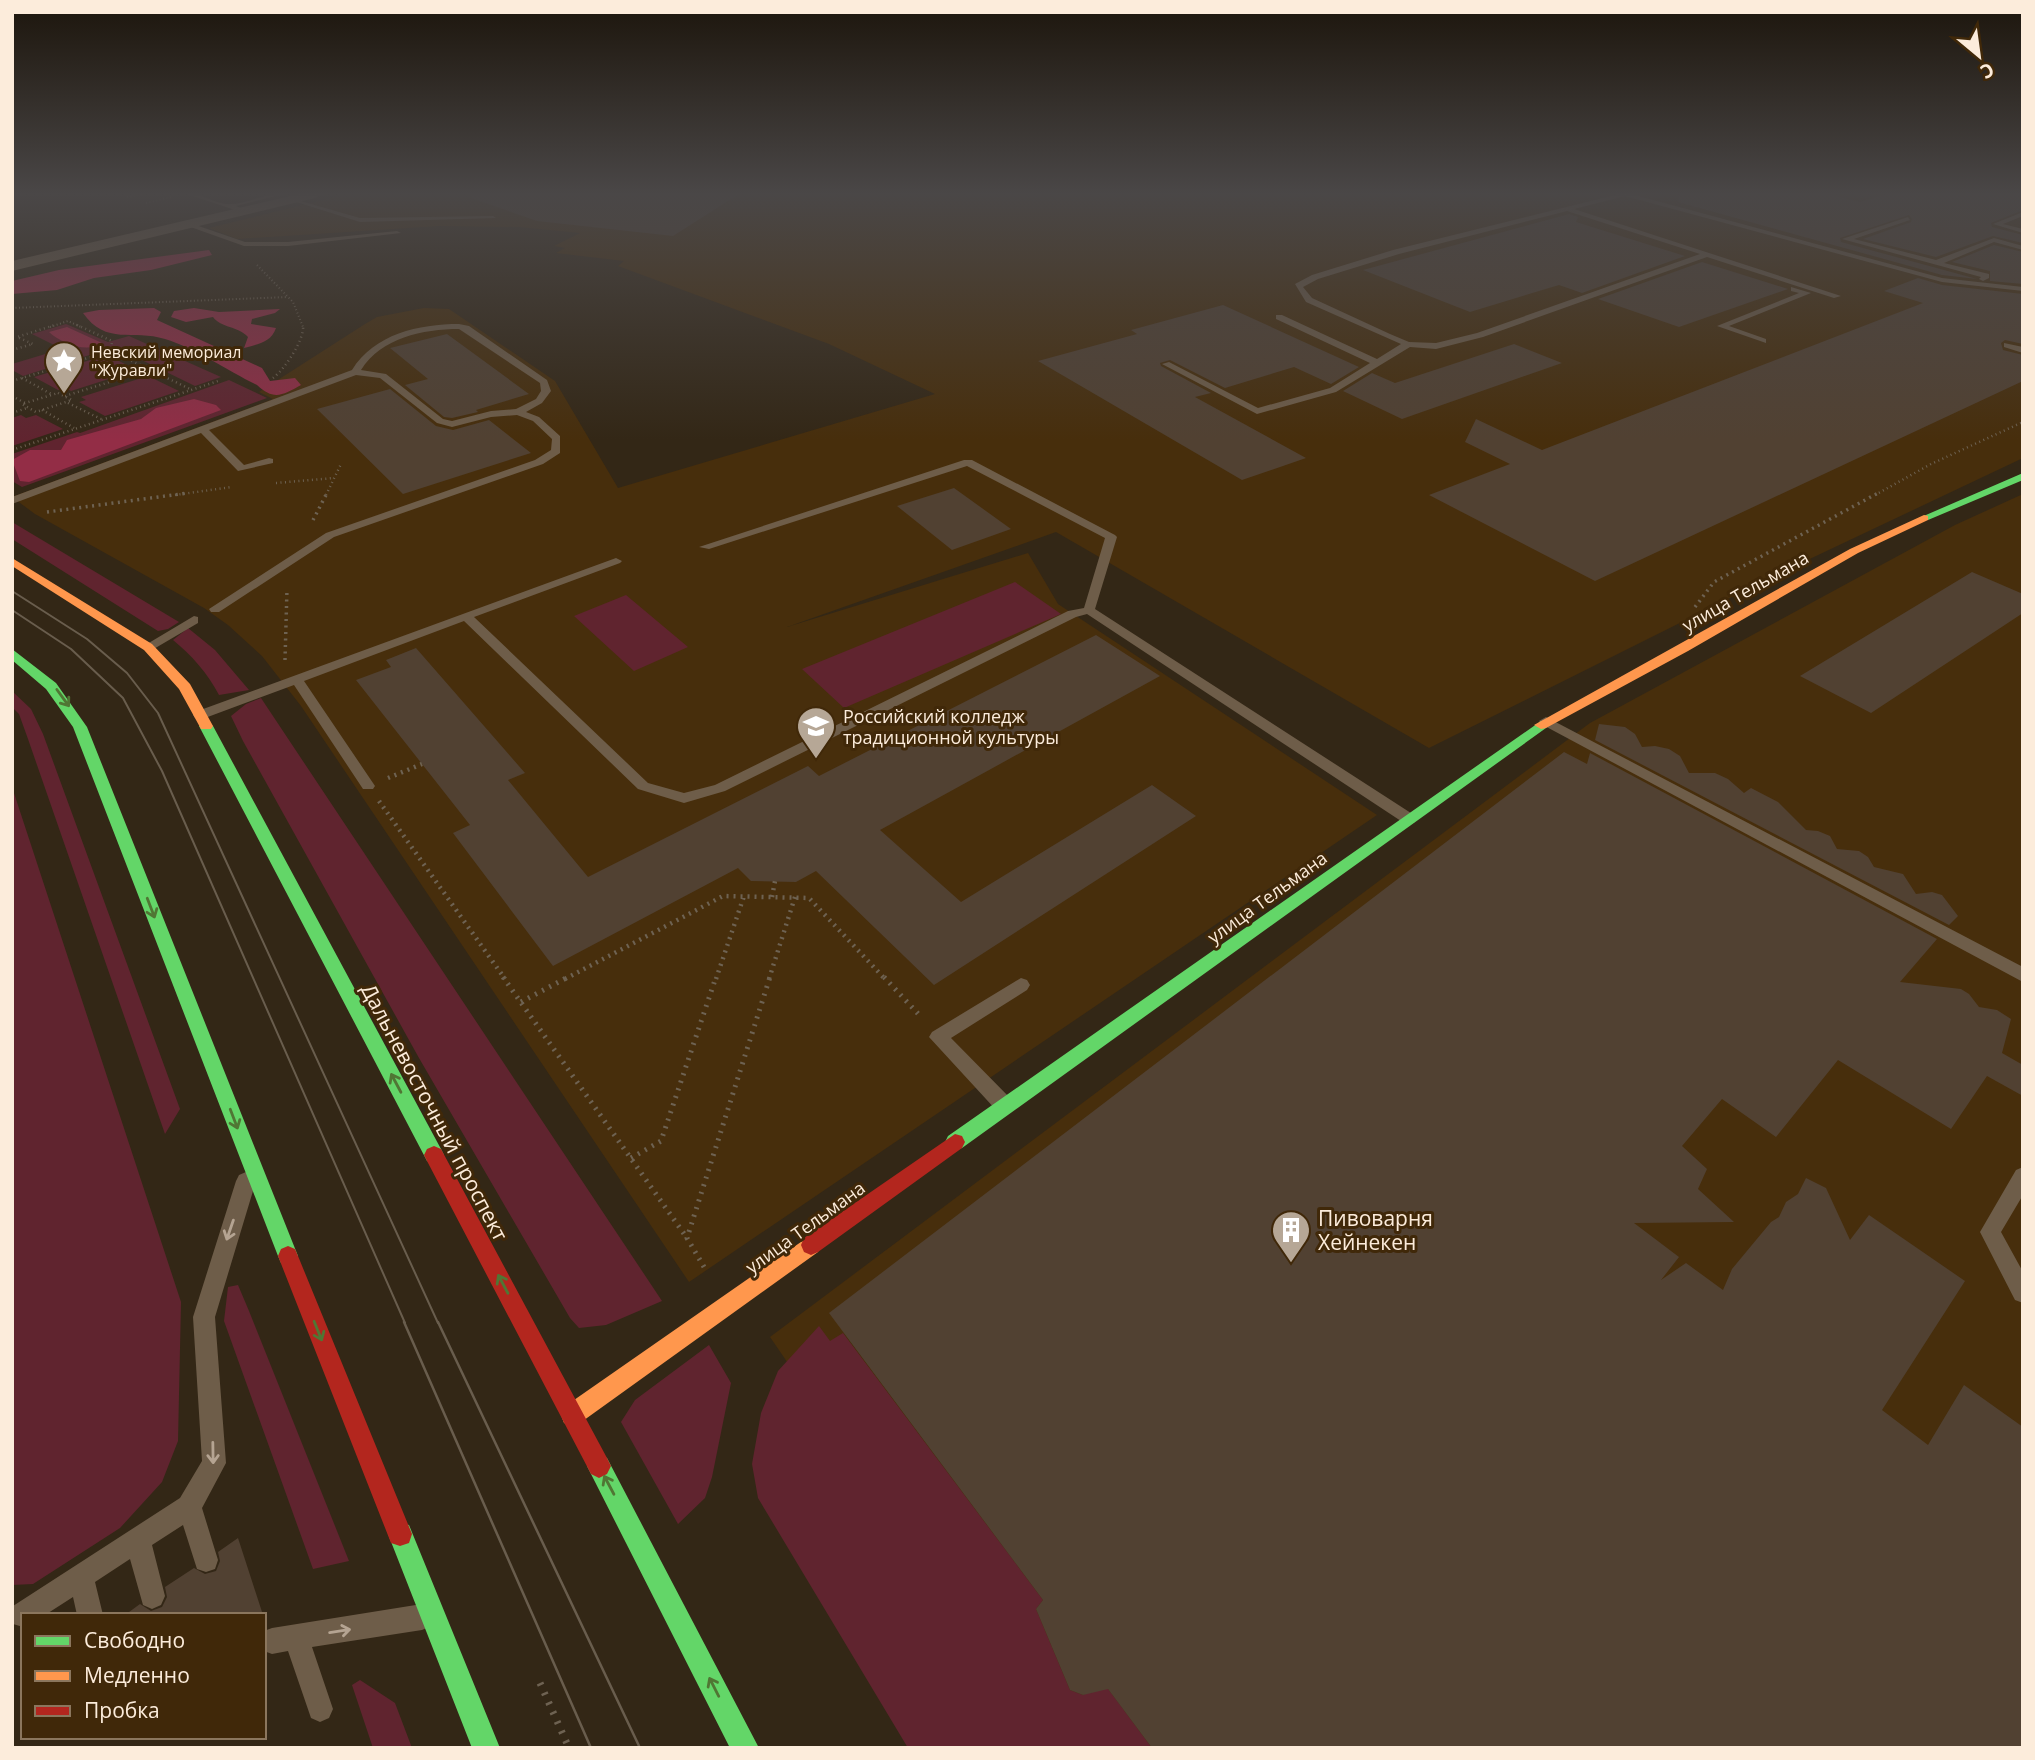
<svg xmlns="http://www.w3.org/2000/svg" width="2035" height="1760" viewBox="0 0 2035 1760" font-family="'Open Sans',sans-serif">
<rect width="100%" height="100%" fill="#332716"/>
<path fill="#472e0c" d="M347 194H2023V458L1778 574 1429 748 1056 532 787 627 1028 553 1058 604 1377 815 689 1282 301 706 262 656 228 625 204 608 35 514 12 497 273 399 259 392 365 324 377 317 424 308 449 309 555 381 618 488 935 394 829 344 618 266 624 261 556 253 565 248 554 246 580 233 519 227 439 226 237 239 209 228Z
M2023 494V1748H1052L770 1337 1590 723 1955 525Z"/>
<path fill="#60242f" d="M66 324 108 342 129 336 221 377 195 386 115 347 23 376 12 370V364L62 349 32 334Z
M107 355 137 370 71 391 66 388 58 390 34 377Z
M148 376 179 391 105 416 79 402 86 400 81 397Z
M229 380 267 398 22 487 12 481V454L77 432 80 433Z
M21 415 26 418 36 415 63 429 12 446V418Z
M12 522 179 622 168 629 158 631 12 539Z
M1015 582 1061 614 844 708 802 669Z
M626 595 688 647 634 671 574 616Z
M188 628 215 650 249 690 219 695C207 672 192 656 173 640Z
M12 691 31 709 43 734 180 1109 165 1134 28 739 19 714 12 707Z
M261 698 662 1301 606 1325 579 1328 570 1318 419 1058 243 741 231 716 246 704Z
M12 787 181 1302 178 1441 162 1482 120 1528 33 1584 12 1585Z
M238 1285 249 1311 349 1561 313 1569 224 1321 228 1287Z
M819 1326 830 1341 843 1333 1043 1600 1036 1609 1070 1690 1083 1695 1103 1682 1152 1748H908L758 1498 752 1464 761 1413 778 1371Z
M709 1345 731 1383 712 1477 705 1498 678 1524 621 1422 635 1400Z
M360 1680 395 1703 412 1748H373L352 1685Z"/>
<path fill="#932d46" d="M209 250 212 255 151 270 94 278 57 290 12 294V281L59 270Z
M154 308 161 312 157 320 262 368 270 381 295 378 301 385C283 395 274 401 257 385 228 371 195 348 165 339 133 329 106 346 83 313L99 310Z
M194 308 219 312 280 309 275 313 252 319 251 324 276 328C271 343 257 344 244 348L248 337C238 326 221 328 213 317L186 322 171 317 174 311Z
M67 327 102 343C87 354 61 343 49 332Z
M194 399 216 405 221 410 29 482 20 481 12 460 30 450H61L67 440 141 419 156 408Z"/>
<path fill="#514132" d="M471 194H739L673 236 537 221 471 198Z
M1680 194H1827L1860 202 1888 194H2023V210L1991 223 1992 227 2023 235V243L1993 236 1936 257 1863 239 1911 222 1912 219 1909 215 1840 238 1841 242 1977 279 1942 275 1678 202Z
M1569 214 1578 217 1576 222 1685 256 1582 293 1559 285 1470 312 1363 270Z
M1994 245 2023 252V284L1990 281V271L1952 262Z
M1702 262 1788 289 1679 327 1598 299Z
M1918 278 1942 285 2023 294V344L2005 340 2001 343 2003 350 2023 355V381L1595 581 1429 495 1510 464 1465 442 1476 419 1542 450 1923 303 1884 291Z
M1223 305 1359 367 1331 384 1294 367 1225 388 1170 360 1160 363 1161 366 1211 393 1195 397 1306 458 1242 480 1038 361 1137 334 1131 330Z
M447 334 529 394 476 410 478 412 452 418 444 417 405 385 428 379 390 348Z
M1514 344 1562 363 1402 419 1343 391 1372 373 1395 383Z
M390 389 436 426 453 430 489 420 531 453 403 494 317 409Z
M954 488 1011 529 952 550 897 506Z
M1972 572 2023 594V613L1871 713 1800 676Z
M1096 635 1160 676 880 830 961 902 1152 785 1196 816 934 985 816 871 796 882 751 881 738 868 553 966 453 833 470 825 356 680 391 667 386 660 416 648 525 773 508 780 588 877 808 766 819 776Z
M1599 724 1625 727 1635 734 1642 747 1655 746 1669 749 1680 756 1689 773H1715L1728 779 1744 793 1751 788 1778 802 1806 830 1818 831 1830 836 1837 849 1859 851 1868 857 1874 867 1903 874 1916 894 1932 892 1942 895 1958 916 1949 925 1595 740Z
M1564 752 1587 764 1590 753 1937 939 1900 982 1961 989 1969 994 1979 1007 1997 1010 2011 1019 2002 1053 2023 1065V1096L1987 1076 1951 1129 1838 1060 1776 1137 1722 1099 1682 1146 1707 1169 1698 1189 1734 1222 1634 1223 1679 1257 1661 1280 1686 1263 1723 1290 1732 1269 1771 1222 1779 1217 1786 1202 1798 1194 1806 1178 1826 1188 1850 1240 1869 1215 1965 1281 1882 1410 1928 1445 1964 1385 2023 1427V1748H1152L1108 1689 1083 1695 1070 1690 1036 1609 1043 1600 829 1313Z
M238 1538 263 1615H125L140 1604 151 1611 162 1607 167 1597 165 1587 194 1568 205 1574 216 1571 220 1561 218 1552Z"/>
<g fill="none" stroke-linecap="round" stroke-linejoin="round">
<path stroke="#6e6252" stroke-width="2" stroke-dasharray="1 2.5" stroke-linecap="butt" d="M127 197 142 194
M146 203 172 197
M257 265 293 302 303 327
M12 308 288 297
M50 327 68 321 81 327"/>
<path stroke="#6e6252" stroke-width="2.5" stroke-dasharray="1 3.5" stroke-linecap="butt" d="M77 325 112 341 111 351
M12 350 33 344 17 337 55 325
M22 378 51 394
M273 378C285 369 305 339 303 325
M12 381 111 351 190 389
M58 393 72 400 36 412 22 404Z
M12 396 25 403
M65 396 148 370
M68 403 101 419
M42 410 74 428
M12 413 27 408
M12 450 221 380
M276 483 334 478
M175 495 232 487
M326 495 341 464
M1875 495 1931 464 2023 422"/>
<path stroke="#6e6252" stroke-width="3.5" stroke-dasharray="2 4.5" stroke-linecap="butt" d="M47 512 188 493
M313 520 327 493
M1695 607 1714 582 1878 493
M285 660 287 589"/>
<path stroke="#6e6252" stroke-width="4.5" stroke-dasharray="2 5" stroke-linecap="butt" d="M388 778 422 764
M379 801 505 979
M772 897 775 881
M565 979 723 896 809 898 885 979
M716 979 744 896
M769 979 795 897"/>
<path stroke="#6e6252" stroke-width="5" stroke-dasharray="2 6" stroke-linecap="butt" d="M503 977 687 1238
M884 977 922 1018
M521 1002 568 977
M631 1158 661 1141 716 977
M704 1267 687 1238 770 977"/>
<path stroke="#6e6252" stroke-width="7" stroke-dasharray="2.5 8" stroke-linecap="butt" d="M540 1683 569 1748"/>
<path fill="#6e5d49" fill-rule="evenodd" d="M187 194C202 193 215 204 229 204 247 204 265 193 283 194L236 206 246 210 244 213Z
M1619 194H1631L1942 278 2023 287V291L1942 282 1625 196 1574 209 1841 296 1834 298 1707 257 1483 337 1436 349 1410 347 1336 392 1257 414 1162 364 1169 362 1258 408 1330 388 1370 363 1276 319V315H1282L1377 359 1401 344 1306 302 1295 284 1312 275 1393 250ZM1567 211 1700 254 1477 333 1436 343 1409 342 1390 334 1312 298 1303 287 1318 279 1399 254Z
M290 198 360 218 493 216 496 218 360 222 290 200Z
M2023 212V216L2003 224 2023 229V233L1993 224Z
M1908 217 1910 220 1854 239 1936 260 1994 238 2023 246V250L1994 242 1944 263 1989 274V278L1983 281 1979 279 1981 277 1842 239Z
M187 222 245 242H288L397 231 401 233 288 246H244L185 225Z
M1791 287 1811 293 1729 326 1766 339V343L1717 326 1799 293 1791 291Z
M459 324 469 326 547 380 551 391 542 403 526 412 539 417 560 436V453L543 464 334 537 219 612H211L209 609 326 533 535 460 551 450 552 439 533 421 517 415 491 417 452 427 437 423 380 378 356 375 209 430 244 465 269 458 273 459V463L238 471 201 433 12 504V497L352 370C374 334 419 324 459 324ZM459 329 540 383 541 391 536 399 516 409 491 411 452 421 443 419 386 374 361 370C381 338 423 329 459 329Z
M2004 343 2023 347V353L2004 347Z
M964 460H972L1115 535 1117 537 1095 609 1414 815 1416 819 1414 823H1404L1087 614 1076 617 725 791 684 803 638 789 464 621 304 681 373 783 375 786 373 789H363L294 685 205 718H195L193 715 195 712 616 558 622 561 620 563 474 617 648 783 684 793 715 785 1068 611 1084 608 1105 538 967 466 709 549 699 547Z
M194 616 198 617V623L152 650 148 651 142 647Z
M1546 717 2023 967V982L1541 724 1539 721Z
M1021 978 1027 980 1030 985 1027 990 951 1038 1011 1099 1013 1105 1011 1111 1004 1113 997 1111 929 1037 932 1032Z
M2023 1167V1195L2001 1232 2023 1272V1303L2015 1300 1980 1232 2016 1170Z
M246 1172 253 1175 256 1181 215 1317 226 1463 202 1508 218 1560 215 1569 206 1572 197 1569 183 1525 152 1545 165 1596 161 1605 152 1609 143 1605 130 1559 95 1582 103 1615H77L73 1597 45 1615H23V1627L13 1624V1606L180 1498 202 1461 193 1317 236 1181 239 1175Z
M422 1604 431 1608 435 1617 431 1626 422 1630 312 1647 333 1709 329 1718 320 1722 311 1718 288 1651 272 1654 264 1651V1631L272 1628Z"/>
<path fill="#6e5d49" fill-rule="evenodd" d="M299 194H322L315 198 12 271V261Z"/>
<path fill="#63d668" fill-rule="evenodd" d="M2023 473V480L1928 520 1919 518Z
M12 649 56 683 87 727 298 1256 295 1263 288 1266 281 1263 278 1256 73 727 46 689 12 660Z
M1541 721 1546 722 1548 725 1546 728 962 1148 955 1150 948 1148 945 1142 948 1136Z
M206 722 213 726 441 1149 444 1155 441 1161 434 1164 427 1161 199 726Z
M599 1454 607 1458 759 1748H730L591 1474 587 1466 591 1458Z
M400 1522 409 1525 500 1748H472L388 1534 391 1525Z"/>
<path fill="#ff974d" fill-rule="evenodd" d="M1924 515 1928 516V520L1858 553 1688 651 1546 728 1541 729 1534 725 1850 549Z
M12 558 152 644 190 684 213 726 211 729H201L179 689 144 650 12 566Z
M811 1235 818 1238 821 1245 818 1252 580 1423 572 1426 564 1423 561 1415 564 1407Z"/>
<path fill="#b3261e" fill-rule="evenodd" d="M955 1134 962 1136 965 1142 962 1148 818 1252 811 1255 804 1252 801 1245 804 1238Z
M434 1146 441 1149 607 1458 611 1466 607 1474 599 1478 591 1474 427 1161 424 1155 427 1149Z
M288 1246 295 1249 298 1256 412 1534 409 1543 400 1546 391 1543 278 1256 281 1249Z"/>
<path stroke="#695d4d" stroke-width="2" d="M12 591 87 639 127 673 158 713 438 1323
M12 610 71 649 123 698 162 771 405 1323"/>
<path stroke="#695d4d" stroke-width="2.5" d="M404 1322 591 1748
M438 1322 640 1748"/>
</g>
<defs><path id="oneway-shaft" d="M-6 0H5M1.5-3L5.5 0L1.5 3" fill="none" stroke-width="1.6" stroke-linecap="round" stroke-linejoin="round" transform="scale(1.75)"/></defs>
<g stroke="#507634">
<use href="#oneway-shaft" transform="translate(63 698) rotate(54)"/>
<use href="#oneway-shaft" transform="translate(151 908) rotate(69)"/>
<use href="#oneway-shaft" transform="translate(396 1083) rotate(-118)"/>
<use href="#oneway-shaft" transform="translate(234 1119) rotate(69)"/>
<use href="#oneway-shaft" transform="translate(503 1284) rotate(-118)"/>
<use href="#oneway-shaft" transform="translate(318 1331) rotate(68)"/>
<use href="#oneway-shaft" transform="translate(609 1485) rotate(-118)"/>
<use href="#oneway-shaft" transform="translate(714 1687) rotate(-117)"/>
</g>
<g stroke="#b5a492">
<use href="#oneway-shaft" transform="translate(230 1230) rotate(109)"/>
<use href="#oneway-shaft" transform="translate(213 1453) rotate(89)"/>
<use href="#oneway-shaft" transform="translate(340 1631) rotate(-9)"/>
</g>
<linearGradient id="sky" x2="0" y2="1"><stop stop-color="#1c150c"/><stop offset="0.44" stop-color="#4a4747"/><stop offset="1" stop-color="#4a4747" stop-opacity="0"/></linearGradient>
<rect width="2035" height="440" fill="url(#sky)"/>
<defs>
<symbol id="sight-pin" viewBox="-11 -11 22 30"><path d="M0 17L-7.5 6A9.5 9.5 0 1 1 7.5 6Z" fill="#b6a796" stroke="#402809"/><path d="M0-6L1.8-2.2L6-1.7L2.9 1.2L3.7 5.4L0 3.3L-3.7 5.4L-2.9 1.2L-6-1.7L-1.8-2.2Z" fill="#fff"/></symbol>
<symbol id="university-pin" viewBox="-11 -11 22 30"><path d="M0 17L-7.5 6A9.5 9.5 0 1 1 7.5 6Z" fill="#b6a796" stroke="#402809"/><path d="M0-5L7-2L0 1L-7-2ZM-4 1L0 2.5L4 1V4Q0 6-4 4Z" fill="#fff"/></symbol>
<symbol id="building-pin" viewBox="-11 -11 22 30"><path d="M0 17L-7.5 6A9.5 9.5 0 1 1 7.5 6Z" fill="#b6a796" stroke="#402809"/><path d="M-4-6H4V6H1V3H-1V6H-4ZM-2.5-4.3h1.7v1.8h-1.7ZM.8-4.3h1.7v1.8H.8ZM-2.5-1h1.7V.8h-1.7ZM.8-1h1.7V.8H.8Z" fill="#fff"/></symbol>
</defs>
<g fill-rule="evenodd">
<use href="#sight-pin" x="42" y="339" width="44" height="60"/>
<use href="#university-pin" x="794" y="704" width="44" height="60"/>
<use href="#building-pin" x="1269" y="1208" width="44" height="60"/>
</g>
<g text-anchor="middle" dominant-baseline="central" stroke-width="6" stroke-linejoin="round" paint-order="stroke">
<g font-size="16" fill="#fcecdb" stroke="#402809" text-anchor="start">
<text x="91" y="352">Невский мемориал<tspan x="91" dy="18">"Журавли"</tspan></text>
</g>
<g font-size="18" fill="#fcecdb" stroke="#402809">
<text transform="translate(1745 591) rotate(-30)">улица Тельмана</text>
<text transform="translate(1267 897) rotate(-36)">улица Тельмана</text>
<text transform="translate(805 1227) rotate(-36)">улица Тельмана</text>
</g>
<g font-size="18" fill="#fcecdb" stroke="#402809" text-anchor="start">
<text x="843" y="716">Российский колледж<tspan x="843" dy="21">традиционной культуры</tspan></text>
</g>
<g font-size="21" fill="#fcecdb" stroke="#402809">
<text transform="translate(435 1112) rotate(62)">Дальневосточный проспект</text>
</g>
<g font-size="21" fill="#fcecdb" stroke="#402809" text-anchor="start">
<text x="1318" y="1218">Пивоварня<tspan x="1318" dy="24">Хейнекен</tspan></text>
</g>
</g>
<rect width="2035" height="1760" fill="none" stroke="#fcecdb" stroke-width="28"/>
<rect x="21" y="1613" width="245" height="126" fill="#402809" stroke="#8b765d" stroke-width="2"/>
<rect x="35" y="1636" width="35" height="10" fill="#63d668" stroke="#8b765d" stroke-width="2"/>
<text x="84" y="1648" font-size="21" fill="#fcecdb">Свободно</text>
<rect x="35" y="1671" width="35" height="10" fill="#ff974d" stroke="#8b765d" stroke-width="2"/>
<text x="84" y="1683" font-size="21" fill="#fcecdb">Медленно</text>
<rect x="35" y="1706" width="35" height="10" fill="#b3261e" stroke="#8b765d" stroke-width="2"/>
<text x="84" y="1718" font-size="21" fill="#fcecdb">Пробка</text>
<g transform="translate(1979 56) rotate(151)" stroke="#402809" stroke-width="5" paint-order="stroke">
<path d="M0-5L12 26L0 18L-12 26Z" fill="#fcecdb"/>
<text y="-10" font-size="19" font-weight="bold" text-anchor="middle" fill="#fcecdb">С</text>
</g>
</svg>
